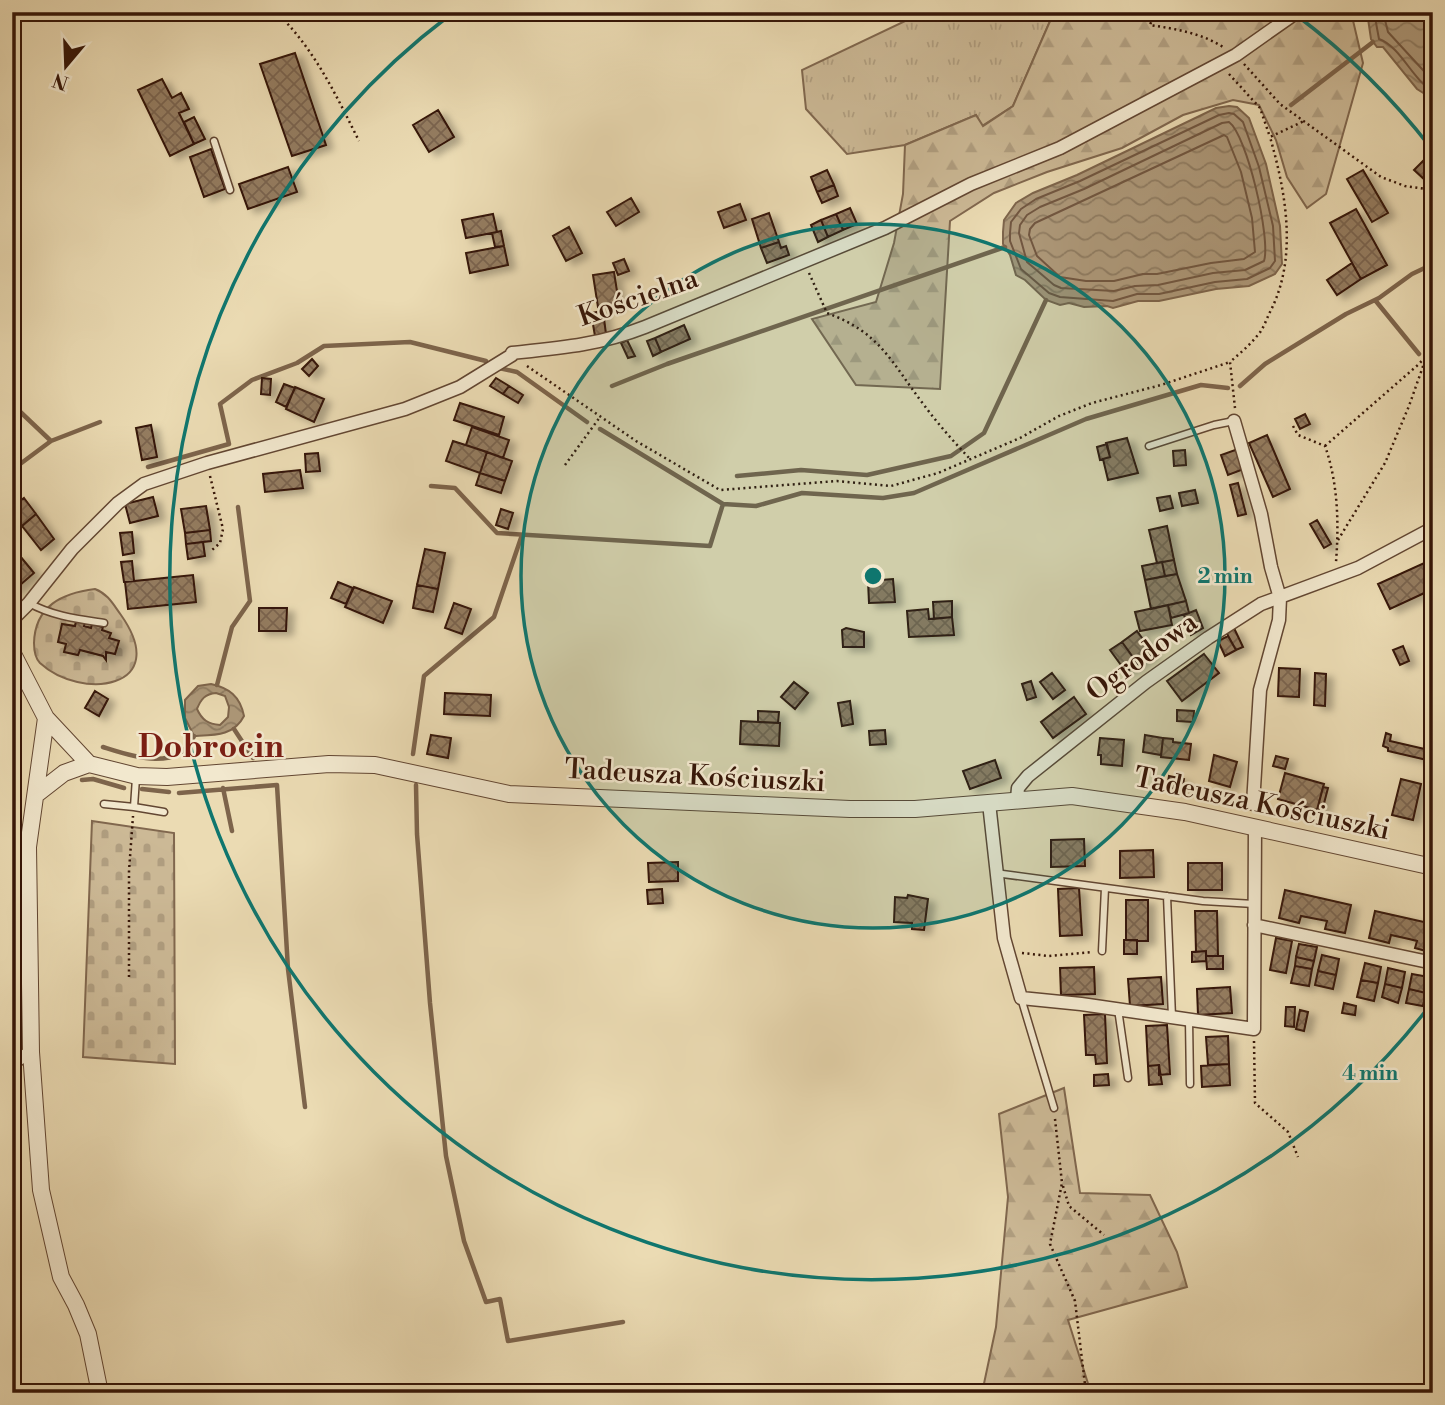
<svg xmlns="http://www.w3.org/2000/svg" width="1445" height="1405" viewBox="0 0 1445 1405" font-family="'Libre Bodoni',serif">
<defs>
<pattern id="grass-tufts" width="24" height="20" patternUnits="userSpaceOnUse" patternTransform="scale(1.75)"><rect width="24" height="20" fill="#ccb996"/><path d="M3 7l-1-3M5 7V3M7 7l1-3M15 17l-1-3M17 17v-4M19 17l1-3" fill="none" stroke="#b09e80"/></pattern>
<pattern id="forest-firs" width="22" height="20" patternUnits="userSpaceOnUse" patternTransform="scale(1.75)"><rect width="22" height="20" fill="#ccb996"/><path d="M5 1l3.5 6h-7zM16 11l3.5 6h-7z" fill="#b09e80"/></pattern>
<pattern id="cemetery-stones" width="16" height="16" patternUnits="userSpaceOnUse" patternTransform="scale(1.75)"><rect width="16" height="16" fill="#ccb996"/><path d="M2 7V4a2 2 0 0 1 4 0v3zM10 15v-3a2 2 0 0 1 4 0v3z" fill="#b09e80"/></pattern>
<pattern id="water-waves" width="16" height="10" patternUnits="userSpaceOnUse" patternTransform="scale(1.75)"><rect width="16" height="10" fill="#ad9879"/><path d="M0 5q4-4 8 0t8 0" fill="none" stroke="#8e7b61"/></pattern>
<pattern id="building-cross-hatch" width="8" height="8" patternUnits="userSpaceOnUse" patternTransform="scale(1.75)"><rect width="8" height="8" fill="#947c60"/><path d="M0 0l8 8M0 8l8-8" fill="none" stroke="#7a644d"/></pattern>
<filter id="shadow"><feDropShadow dx="7" dy="4" stdDeviation="3.5" flood-color="#0004"/></filter>
</defs>
<rect width="100%" height="100%" fill="#ebdbb3"/>
<filter id="stains"><feTurbulence type="fractalNoise" baseFrequency=".00286" numOctaves="4"/><feColorMatrix values="0 0 0 0 .2 0 0 0 0 .09 0 0 0 0 .02 0 0 0 .5 -.17"/></filter>
<radialGradient id="worn" r=".72"><stop offset=".6" stop-color="#630" stop-opacity="0"/><stop offset="1" stop-color="#630" stop-opacity=".3"/></radialGradient>
<path fill="url(#grass-tufts)" stroke="#80674e" stroke-width="2" d="M924 12H1054L1013 106 982 126 976 115 905 145 847 154 806 109 802 70Z"/>
<path fill="url(#forest-firs)" stroke="#80674e" stroke-width="2" d="M1054 12H1351L1363 63 1326 194 1307 208 1287 177 1276 140 1259 105 1233 100 1183 115 1122 148 1047 172 994 193 950 221 940 389 856 385 812 319 876 302 894 243 903 194 905 145 976 115 983 126 1013 106Z
M1064 1088 1080 1193 1150 1195 1177 1252 1187 1287 1068 1320 1091 1393H982L996 1327 1008 1197 999 1114Z"/>
<path fill="url(#cemetery-stones)" stroke="#80674e" stroke-width="2" d="M95 589C108 594 113 604 121 615 173 689 81 701 40 663 35 658 34 650 34 643 35 606 62 593 95 589Z
M92 821 174 833 175 1064 83 1057Z"/>
<path fill="url(#water-waves)" stroke="#7d644b" stroke-width="2" fill-rule="evenodd" d="M1367 12H1433V99L1417 89 1383 47H1377L1371 39Z
M1229 106 1237 107 1249 118 1266 164 1280 226 1282 264 1275 274 1249 286 1216 289 1159 301H1138L1113 308 1107 306 1084 307 1069 303 1060 305 1046 300 1025 280 1016 275 1010 255 1003 244V232L1004 220 1016 203 1033 193 1077 175 1216 108Z
M211 684C229 688 240 696 244 716 234 736 214 735 194 736L185 718V700L198 686ZM216 693 225 696 229 707 228 717 220 725C208 724 202 720 197 709 201 699 205 694 216 693Z"/>
<g fill="none" stroke-linecap="round" stroke-linejoin="round">
<path stroke="#715640" stroke-width="2" d="M1374 12 1379 39C1401 47 1412 79 1433 92
M1383 12 1388 32 1433 81
M1229 113 1234 114 1243 122 1259 167 1273 226 1275 261 1270 268 1247 279 1215 282 1159 294H1137L1113 301 1060 297 1049 293 1021 269 1010 241V233L1011 222 1021 209 1036 199 1080 181 1219 115Z
M1229 122C1247 135 1271 239 1264 261L1245 270 1213 273 1158 285 1135 286 1114 291 1061 288 1054 285 1027 262 1019 233 1020 225 1027 215 1040 207 1084 189 1222 123Z
M1224 135 1227 137 1241 172 1252 218 1255 252 1244 259 1211 263 1157 274H1143L1114 281H1086L1060 277 1037 256 1029 235 1030 229 1035 223Z"/>
<path stroke="#7d644b" stroke-width="4.5" d="M1291 105 1373 42
M1375 300 1419 354
M1428 366 1433 370
M499 368 517 372 587 422
M612 386 667 364 1005 247
M1240 386 1265 364 1346 314 1379 298 1412 274 1433 264
M12 404 51 441
M600 429 723 504 756 506 802 493 883 498 914 493 1086 419 1201 385 1228 388
M148 467 229 444 220 404 252 380 297 363 324 346 410 342 486 361
M12 470 51 441 100 422
M737 476 801 470 867 475 951 456 984 433 1046 300
M431 486 455 488 497 533 710 546 723 504
M217 685 232 627 250 601 238 507
M234 729 253 758
M103 747C131 756 178 773 194 736
M413 754 424 676 494 617 522 535
M82 780 93 779 124 788
M416 785 417 834 430 1003 446 1156 464 1241 486 1302 500 1299 508 1341 623 1322
M223 788 232 831
M142 789 169 792
M179 793 277 785 288 969 305 1107
M12 823 16 821"/>
</g>
<path fill="url(#building-cross-hatch)" stroke="#351507" stroke-width="2" filter="url(#shadow)" d="M295 53 326 145 292 156 260 64Z
M162 79 172 98 181 93 189 109 179 113 194 144 170 156 138 90Z
M438 110 454 137 429 152 413 125Z
M194 117 205 139 194 144 184 122Z
M211 149 225 189 204 197 190 157Z
M1433 151V172L1425 180 1414 170Z
M288 167 297 192 248 209 239 184Z
M827 170 834 185 817 192 811 177Z
M1363 170 1388 213 1372 222 1347 179Z
M834 185 838 196 822 203 817 192Z
M631 198 639 212 616 226 607 212Z
M740 204 746 220 724 228 718 212Z
M850 208 857 224 843 230 836 214Z
M1356 209 1387 265 1361 279 1330 223Z
M769 213 779 242 761 248 752 219Z
M493 214 497 232 466 238 462 220Z
M836 214 843 230 828 237 821 220Z
M821 220 828 237 818 242 811 225Z
M569 227 582 253 566 261 553 236Z
M501 231 504 246 495 247 492 233Z
M779 242 781 248 786 246 789 255 767 263 761 248Z
M504 246 508 265 470 273 466 253Z
M624 259 629 271 618 275 613 263Z
M1352 263 1361 279 1337 295 1327 280Z
M614 272 619 304 598 307 593 275Z
M603 311 606 334 595 336 591 313Z
M684 325 690 339 661 352 655 338Z
M655 338 661 352 653 356 647 341Z
M627 340 635 356 628 358 621 343Z
M312 359 318 366 309 376 302 369Z
M262 378 271 379 270 395 261 394Z
M496 378 509 386 503 394 490 386Z
M284 384 295 388 286 407 276 402Z
M509 386 523 395 518 403 503 394Z
M295 387 324 399 314 422 286 409Z
M460 403 504 417 499 435 454 420Z
M1305 414 1310 424 1300 429 1295 419Z
M151 425 157 457 142 460 136 428Z
M472 427 509 440 503 458 466 445Z
M1267 435 1290 489 1273 497 1249 443Z
M1127 438 1138 473 1108 480 1103 459 1110 457 1106 443Z
M453 441 487 452 480 473 446 461Z
M1107 444 1110 457 1100 460 1097 447Z
M1238 449 1244 469 1228 475 1221 455Z
M1185 450 1186 465 1174 466 1173 451Z
M487 452 512 461 505 481 480 473Z
M318 453 320 471 306 472 305 454Z
M300 470 303 488 265 492 263 474Z
M480 473 505 481 501 493 476 485Z
M1238 483 1246 514 1238 516 1230 485Z
M1195 490 1198 503 1182 506 1179 493Z
M1170 496 1173 508 1160 511 1157 498Z
M153 497 158 516 130 523 125 504Z
M24 498 36 514 22 526 12 514V507Z
M206 506 210 530 185 533 181 509Z
M501 509 513 513 508 529 496 525Z
M36 514 54 539 41 550 22 526Z
M1317 520 1331 544 1324 548 1310 524Z
M1167 526 1174 560 1157 563 1149 530Z
M210 530 211 541 186 544 185 533Z
M132 532 134 553 123 555 120 533Z
M203 542 205 556 188 559 186 544Z
M425 549 445 553 438 589 417 585Z
M20 556 34 573 12 592V563Z
M1433 559V589L1390 609 1378 584Z
M1174 560 1177 574 1165 576 1162 562Z
M132 561 134 581 124 582 121 562Z
M1162 562 1165 576 1145 580 1142 566Z
M1177 574 1186 601 1151 609 1145 580Z
M193 575 196 602 128 609 125 582Z
M893 579 895 602 869 603 868 581Z
M338 582 353 588 346 604 331 598Z
M417 585 438 589 433 612 413 608Z
M354 587 392 601 383 623 345 607Z
M952 601V617L934 619 933 602Z
M1186 601 1189 613 1171 618 1168 605Z
M454 603 471 609 462 634 445 628Z
M1168 605 1172 625 1140 631 1135 612Z
M259 608H287L286 631H259Z
M928 609 929 619 952 617 954 635 909 637 907 611Z
M1196 610 1203 628 1191 635 1184 615Z
M76 621 85 623 84 626 91 628 92 624 103 627 102 630 111 633 109 638 119 641 115 654 106 652V660L103 656 80 650 78 655 64 652 66 644 58 642 62 624 75 626Z
M846 628 864 632V647H843L842 630Z
M1234 628 1243 647 1236 650 1226 632Z
M1137 631 1153 653 1138 664 1122 642Z
M1228 636 1236 650 1225 656 1218 641Z
M1122 642 1138 664 1126 672 1110 650Z
M1403 646 1409 661 1400 665 1393 650Z
M1204 654 1219 673 1182 701 1167 681Z
M1279 668 1300 669 1299 697 1278 696Z
M1052 673 1065 690 1053 699 1040 682Z
M1315 673 1326 674 1325 706 1314 705Z
M1031 681 1036 697 1027 700 1022 684Z
M794 682 808 693 795 709 781 697Z
M95 691 108 699 99 716 85 708Z
M445 693 491 695 490 716 444 714Z
M1074 697 1086 714 1053 738 1041 722Z
M850 701 853 724 842 726 838 703Z
M1177 710 1194 711 1193 722 1177 721Z
M758 711 779 712 778 723 758 722Z
M741 721 780 723 779 746 740 744Z
M885 730 886 744 870 745 869 731Z
M1386 733 1391 735 1390 741 1429 750 1427 760 1388 751V748L1383 746Z
M431 735 451 738 448 758 427 754Z
M1145 735 1163 738 1161 755 1143 752Z
M1100 738 1124 740 1122 766 1101 764V755H1098Z
M1163 738 1173 739V742L1191 744 1189 760 1161 757Z
M1214 755 1237 762 1230 787 1209 781Z
M1276 756 1288 759 1285 769 1273 766Z
M995 760 1001 778 970 789 963 771Z
M1285 773 1324 784 1317 810 1278 799Z
M1169 776 1184 779 1182 790 1167 787Z
M1401 779 1421 784 1413 820 1392 815Z
M1323 787 1328 788 1322 811 1317 810Z
M1084 839 1085 866 1051 867V840Z
M1153 850 1154 877 1120 878V851Z
M678 862V881L649 882 648 863Z
M1188 863H1222V890H1188Z
M1079 888 1082 935 1060 936 1058 889Z
M662 889 663 903 648 904 647 890Z
M1285 890 1351 905 1345 933 1325 929 1327 921 1301 916 1299 923 1279 918Z
M908 895 928 899 924 930 912 929V923L894 922 895 897 907 898Z
M1126 900H1148V941L1126 940Z
M1195 911H1217L1218 956H1206V951L1196 952Z
M1375 911 1433 924V953L1415 948 1417 941 1409 939 1391 935 1389 943 1369 938Z
M1276 938 1292 941 1286 973 1270 970Z
M1124 940H1137V954H1124Z
M1299 944 1317 947 1314 961 1296 957Z
M1206 951V961L1192 962V952Z
M1322 955 1339 959 1336 975 1318 971Z
M1206 956H1223V969H1207Z
M1296 957 1314 961 1312 969 1295 966Z
M1365 963 1381 967 1378 983 1361 980Z
M1295 966 1312 969 1309 986 1291 983Z
M1094 967 1095 994 1061 995 1060 968Z
M1388 968 1405 972 1402 988 1385 984Z
M1318 971 1336 975 1333 989 1315 985Z
M1412 974 1429 977 1426 993 1409 989Z
M1161 977 1163 1004 1130 1006 1128 979Z
M1361 980 1378 983 1374 1001 1357 997Z
M1385 984 1402 988 1398 1003 1382 997Z
M1230 987 1232 1013 1198 1015 1197 989Z
M1409 989 1426 993 1423 1006 1406 1003Z
M1344 1003 1356 1006 1355 1015 1342 1013Z
M1286 1007H1295L1294 1027 1285 1026Z
M1300 1010 1308 1012 1304 1031 1296 1029Z
M1105 1014 1107 1063 1096 1064 1095 1055H1086L1084 1015Z
M1167 1025 1170 1074 1159 1075V1065L1148 1066 1146 1026Z
M1228 1036 1229 1064 1208 1065 1206 1037Z
M1229 1064 1230 1085 1202 1087 1201 1066Z
M1159 1065 1162 1084 1149 1085 1148 1066Z
M1108 1074 1109 1085 1094 1086V1075Z"/>
<g fill="none" stroke-linecap="round" stroke-linejoin="round">
<defs>
<path id="service" d="M214 141 230 190
M1149 446 1214 425 1234 421
M29 603C52 616 78 619 104 623
M104 804 134 807 136 778
M134 807 164 812
M995 873 1203 901 1254 904
M1167 896 1172 1017
M1102 951 1105 888
M1021 998 1054 1108
M1118 1009 1128 1078
M1189 1020 1190 1084"/>
<path id="minor" d="M1234 421 1261 514 1271 567 1280 598 1279 620 1260 690 1253 804
M12 620 29 603 72 549 118 503 144 484 207 463 405 409 460 387 512 355V353C561 348 599 345 645 327L885 228 971 184 1060 148 1236 55 1297 12
M1017 799 1018 788 1028 776 1146 682 1208 638 1261 604 1358 568 1433 528
M989 803 1004 938 1021 998 1081 1004 1254 1029 1255 827
M1254 925 1433 963
M12 1063 31 1052"/>
<path id="tertiary" d="M12 652 46 718 89 764 137 776 167 777 329 764 375 765 509 794 850 809H915L1072 796 1185 812 1433 867
M46 718 28 847 31 1052 41 1190 61 1277 76 1305 88 1334 100 1393
M37 794 64 773 89 764"/>
</defs>
<use href="#service" stroke="#624632" stroke-width="9"/>
<use href="#minor" stroke="#624632" stroke-width="15"/>
<use href="#tertiary" stroke="#624632" stroke-width="18"/>
<path stroke="#351507" stroke-width="2.5" stroke-dasharray="2 3.5" stroke-linecap="butt" d="M276 12C314 48 336 95 359 141
M1155 12 1150 25C1176 29 1201 33 1223 47
M1244 64 1280 104 1381 177 1405 186 1433 190
M1229 74 1260 108 1270 137
M809 273 827 313C881 333 891 362 924 405 938 424 954 442 970 459
M527 366 636 441 720 490 837 481 891 486 938 473 1020 438 1059 416 1092 403 1161 385 1230 362
M1235 408 1230 362C1239 354 1249 346 1257 336 1263 330 1266 320 1270 312 1298 258 1286 193 1270 137L1304 121
M1293 426 1298 435 1325 446C1338 483 1339 523 1336 562
M1325 446 1419 364 1433 348
M565 465 600 417
M210 476 223 529 220 543 212 550
M1338 540 1385 463 1409 406 1427 355
M1022 953 1049 956 1092 952
M129 977V871L133 816
M1254 1041 1255 1103 1288 1132 1298 1157
M1055 1119 1062 1183 1050 1244 1075 1301 1086 1393
M1063 1186 1069 1206 1104 1235"/>
<use href="#service" stroke="#f2e8ce" stroke-width="6"/>
<use href="#minor" stroke="#f2e8ce" stroke-width="12"/>
<use href="#tertiary" stroke="#f2e8ce" stroke-width="16"/>
</g>
<circle cx="873" cy="576" r="352" fill="#0f766e" fill-opacity=".12"/>
<g fill="none" stroke="#0f766e" stroke-width="3.5">
<circle cx="873" cy="576" r="352"/>
<path d="M1431 1004A703 703 0 1 1 450 15M1296 15A703 703 0 0 1 1431 148"/>
</g>
<g text-anchor="middle" dominant-baseline="central" stroke-width="5" stroke-linejoin="round" paint-order="stroke">
<g font-size="28" fill="#351507" stroke="#f2e8ce">
<text transform="translate(638 298) rotate(-19)">Kościelna</text>
<text transform="translate(1142 657) rotate(-36)">Ogrodowa</text>
<text transform="translate(695 776) rotate(3)">Tadeusza Kościuszki</text>
<text transform="translate(1262 804) rotate(12)">Tadeusza Kościuszki</text>
</g>
<g font-size="32" font-weight="bold" fill="#7a1f14" stroke="#f2e8ce">
<text x="211" y="747">Dobrocin</text>
</g>
</g>
<circle cx="873" cy="576" r="10" fill="#0f766e" stroke="#f2e8ce" stroke-width="3.5"/>
<g font-size="21" text-anchor="middle" font-weight="bold" fill="#0f766e" stroke="#f2e8ce" stroke-width="5" stroke-linejoin="round" paint-order="stroke">
<text x="1225" y="583">2 min</text>
<text x="1370" y="1080">4 min</text>
</g>
<rect width="1445" height="1405" fill="none" stroke="#ebdbb3" stroke-width="42"/>
<rect x="14" y="14" width="1417" height="1377" fill="none" stroke="#351507" stroke-width="3.5"/>
<rect x="21" y="21" width="1403" height="1363" fill="none" stroke="#351507" stroke-width="2"/>
<g transform="translate(66 66) rotate(199)" stroke="#f2e8ce" stroke-width="5" paint-order="stroke">
<path d="M0-5L12 26L0 18L-12 26Z" fill="#351507"/>
<text y="-10" font-size="19" font-weight="bold" text-anchor="middle" fill="#351507">N</text>
</g>
<rect width="100%" height="100%" filter="url(#stains)"/>
<rect width="100%" height="100%" fill="url(#worn)"/>
</svg>
